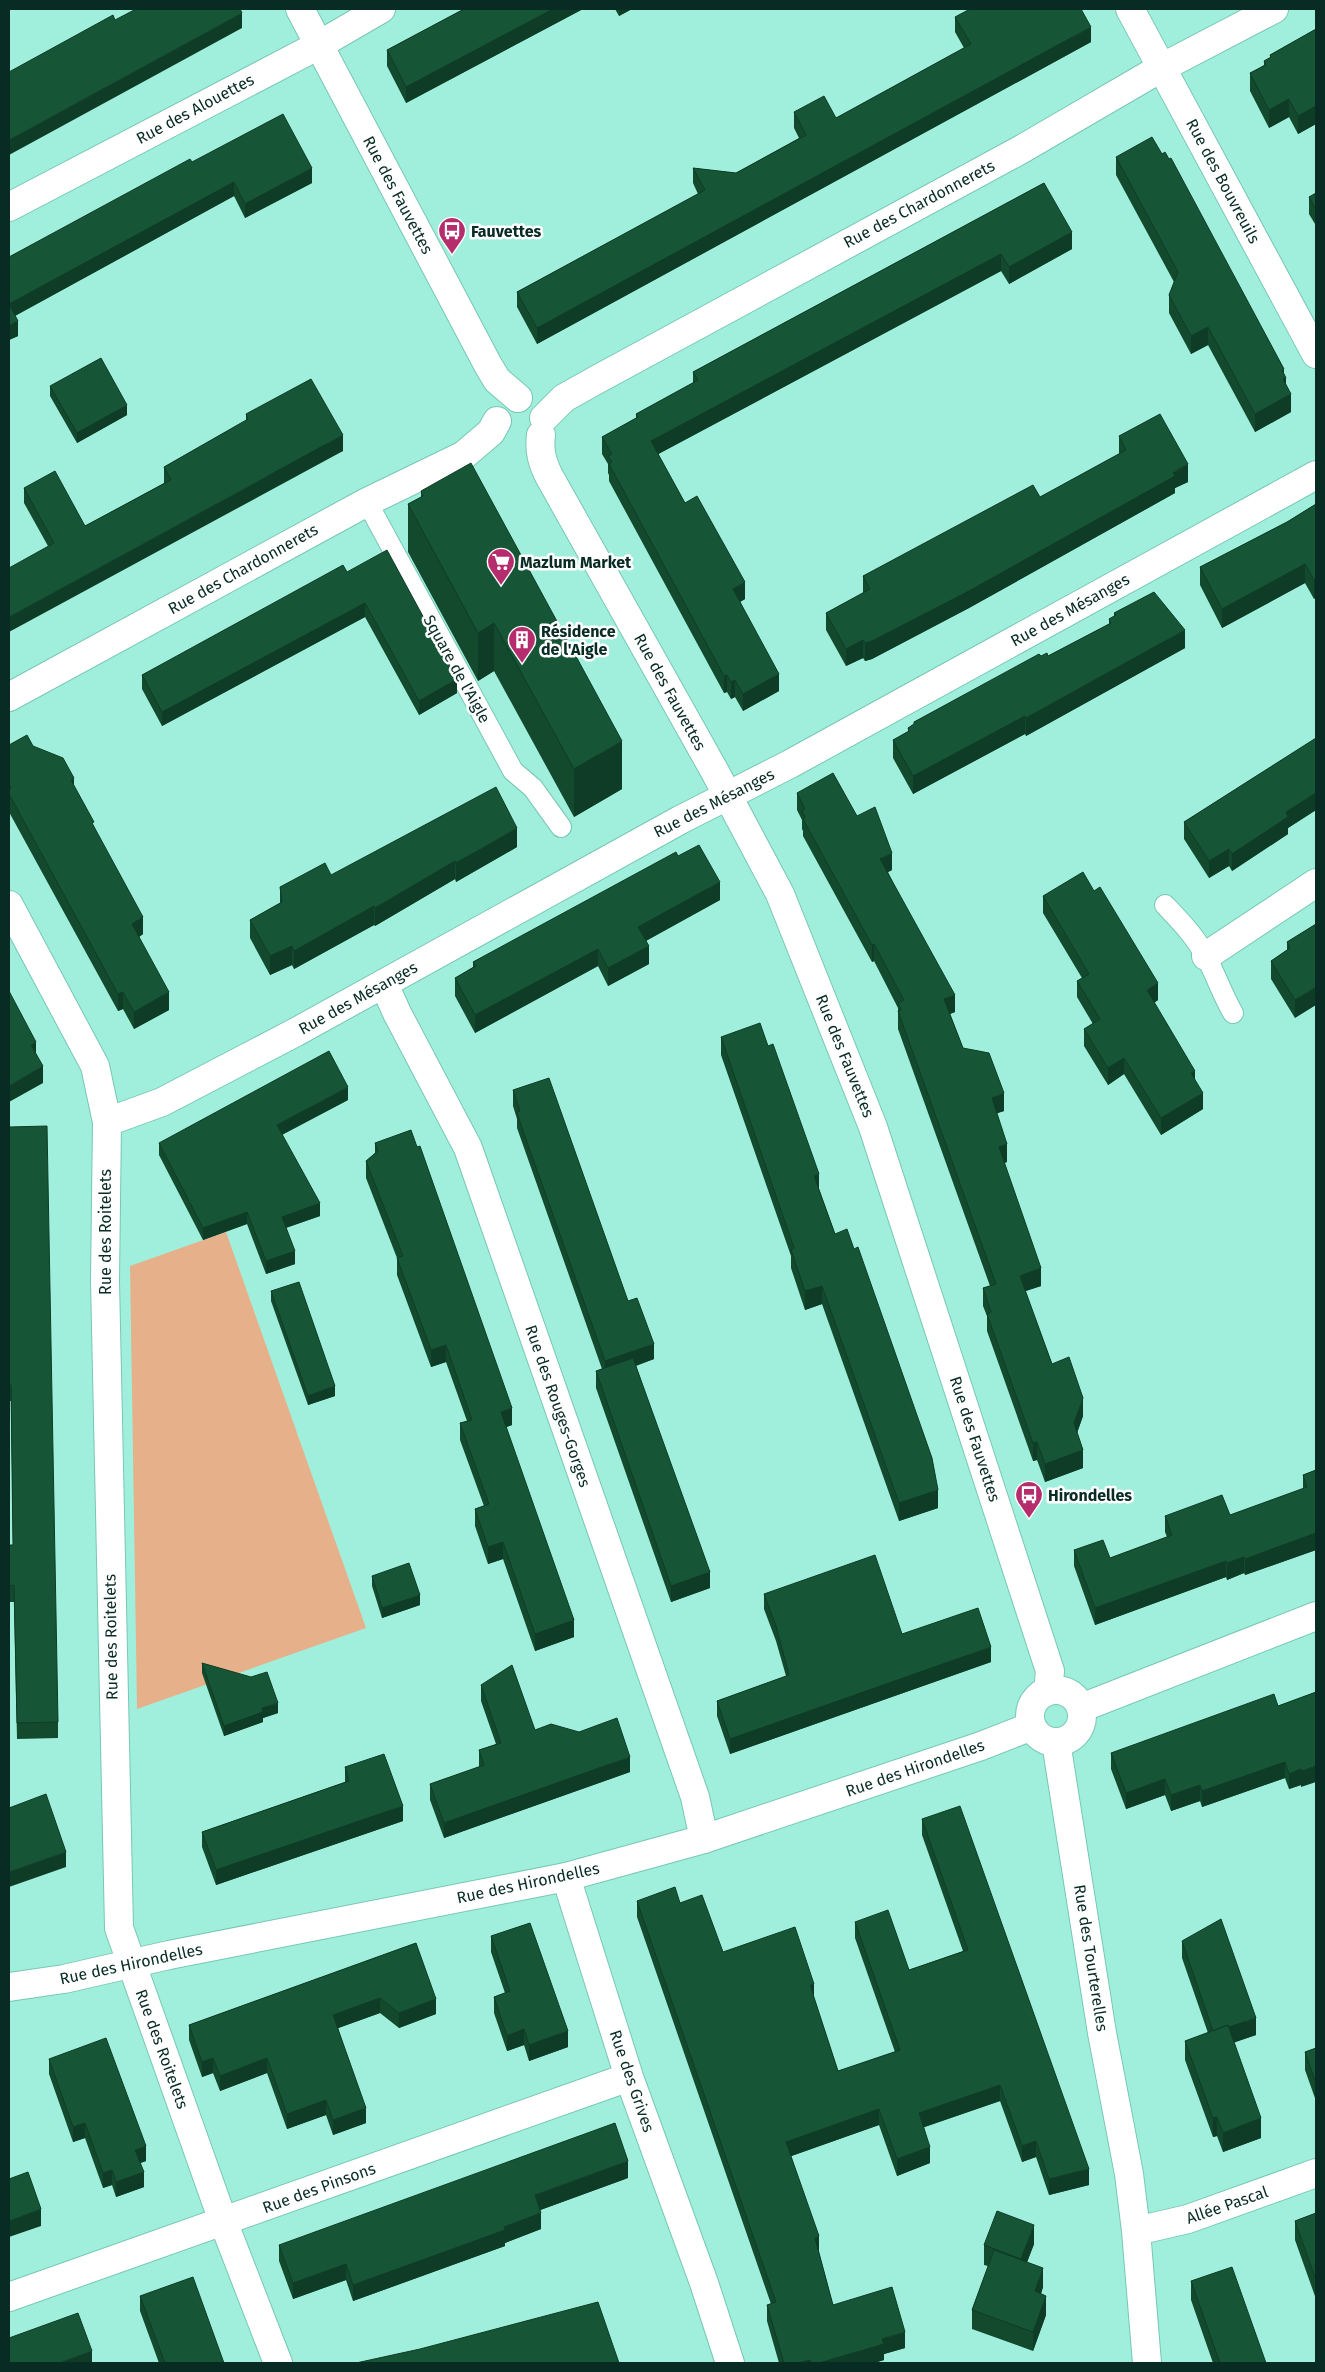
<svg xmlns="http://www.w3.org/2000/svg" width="1325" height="2372" viewBox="0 0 1325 2372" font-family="'Fira Sans',sans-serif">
<rect width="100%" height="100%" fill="#a0efdc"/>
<path fill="#e6b18a" d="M226 1232 366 1628 137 1709 130 1266Z"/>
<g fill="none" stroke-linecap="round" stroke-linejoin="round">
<defs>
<path id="lane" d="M367 502 513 771 533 788 561 827
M1165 905C1180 921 1196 937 1206 957 1216 975 1222 994 1233 1013"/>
<path id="street" d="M300 9 488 365 497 380 518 398
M1130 9 1316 354
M9 207 319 45 381 9
M544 418 564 398 598 379 1022 149 1161 68 1274 9
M541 435C539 451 542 462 549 476L714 770 780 894 873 1127 1050 1671 1048 1691
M9 697 367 502 464 455 491 432 497 421
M9 905 95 1066 107 1122 105 1281 119 1928 223 2221 278 2363
M1206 956 1316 883
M384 984 397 1013 468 1148 695 1797 704 1839
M107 1122 162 1102 296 1032 680 820 790 764 1316 475
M1056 1742 1102 2033 1129 2174 1136 2231 1147 2363
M566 1877 629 2077 704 2283 730 2363
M1136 2231 1188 2219 1316 2173
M9 2297 629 2077"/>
<path id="secondary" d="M1030 1716a26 26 0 1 1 52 0a26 26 0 1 1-52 0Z
M1081 1708 1316 1616
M9 1987 64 1979 169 1955 566 1877 704 1839 981 1746 1032 1726"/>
</defs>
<use href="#lane" stroke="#78c7b5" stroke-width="22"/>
<use href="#street" stroke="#78c7b5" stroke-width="30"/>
<use href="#secondary" stroke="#78c7b5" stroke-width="30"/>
<use href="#lane" stroke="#fff" stroke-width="20"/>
<use href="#street" stroke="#fff" stroke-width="28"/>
<use href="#secondary" stroke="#fff" stroke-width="28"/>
</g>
<path fill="#134a2e" d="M464 9H583L406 103 387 66V50Z
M615 9H632L619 16Z
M955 17 1091 42 537 344 517 307V292L698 194 693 183V168L736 173 799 138 794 128V112L836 118 964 48 955 32Z
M1316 29V124L1298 134 1289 117 1269 128 1250 91V73L1264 65V61L1270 58V55Z
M1116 157 1284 374 1291 412 1255 432 1208 345 1191 354 1169 313V295L1174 282 1116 175Z
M192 162 312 183 245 218 234 196 15 316 18 336 9 340V257Z
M1044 183 1072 249 1009 284 1001 271 658 454 685 503 745 599 740 602 779 691 743 711 735 697 731 699 727 692 724 693 609 481V475L608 473V464L602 454V437L636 418V414L693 383V372Z
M1316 193V239L1315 233V224L1309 214V197Z
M50 386 127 415 77 443 50 396Z
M246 414 343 451 48 546 24 503V488L85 526 164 483V467L246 421Z
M1119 436 1188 482 1175 488V493L969 608 872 659 865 661 863 658 846 666 826 630V613L863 593V576L1040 497 1119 454Z
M421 491 622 789 574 817 494 671 478 681 408 552V504L421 497Z
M1316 504V597L1314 599 1305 583 1222 628 1200 585V567L1287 522Z
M347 572 457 693 419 715 365 617 162 726 142 689V675Z
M1114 613 1185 648 1026 736 1025 734 913 794 893 758V740L908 732V728L914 725V722L1041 656H1048L1109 624V619L1114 616Z
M1316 721V810L1288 828V834L1232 871 1229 866 1209 878 1184 839V822L1315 739V722Z
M9 745 33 746 74 786 94 827 143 934 139 937 169 1010 134 1029 123 1009 118 1011 9 812Z
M797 793 857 816 892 870 888 872 955 1012 950 1014 963 1048 1004 1111 997 1113 1007 1162 1004 1163 1041 1286 1025 1291 1052 1364 1083 1416 1077 1433 1083 1468 1045 1482 1037 1460 1033 1461 987 1331V1316L983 1306V1288L990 1286 898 1029V1008L874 961 872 962 803 836V831L802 829V820L797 810Z
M517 847 456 882 455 879 375 926 374 925 294 969 292 965 270 975 250 938V920L280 903V887L331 875Z
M678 856 720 900 646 941 649 964 608 986 598 966 475 1033 455 996V978L473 967V962Z
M1043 896 1158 1000 1154 1003 1195 1079 1203 1109 1161 1135 1124 1074 1108 1085 1084 1046V1029L1093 1024 1077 997V981L1082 978 1043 913Z
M1316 924 1295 1018 1271 979V961L1287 950V942Z
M721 1037 819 1189 835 1234 938 1508 899 1521 822 1304 805 1310 791 1268V1256L721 1055Z
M513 1090 628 1301 654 1359 636 1366 710 1588 671 1602 596 1388V1371L602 1369 517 1128V1119L513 1106Z
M348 1100 282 1135 320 1216 286 1228 295 1264 266 1274 247 1224 203 1240 159 1155V1143Z
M9 1127 58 1722V1738L17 1739 14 1602H9V1545H13L11 1401H9Z
M375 1143 512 1425 506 1427 574 1637 535 1651 503 1559 488 1564 475 1526V1509L484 1506 460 1440V1423L467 1421 446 1362 431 1367 397 1275V1258L366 1178V1161L375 1153Z
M271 1291 335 1396 308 1405 271 1301Z
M1316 1470V1550L1245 1575 1244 1573 1227 1580 1226 1577 1095 1625 1074 1566V1550L1110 1558 1167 1537 1165 1532V1516L1230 1515 1303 1489V1475Z
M372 1576 420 1605 382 1618 372 1586Z
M764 1594 902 1634 991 1662 730 1754 717 1716V1701L786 1676 776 1641 764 1609Z
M202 1663 278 1713 263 1718V1722L224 1736 202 1673Z
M481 1685 535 1730 630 1772 444 1838 430 1800V1784L479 1767V1750L496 1744 481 1701Z
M1316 1692 1301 1787V1785L1289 1789 1285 1778 1202 1807 1200 1801 1171 1811 1165 1795 1126 1809 1111 1769V1753L1278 1706Z
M345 1767 403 1821 216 1885 202 1847V1832L345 1782Z
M922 1819 1089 2185 1049 2195 1036 2157 1022 2162 1000 2101 924 2127 930 2163 897 2176 879 2125 791 2156 819 2253 833 2305 905 2348 884 2354V2360L874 2363H779L767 2321V2305L771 2304 637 1917V1901L680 1903 723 1952 814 1998 838 2071 895 2052 855 1938V1922L909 1970 963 1951 922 1835Z
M491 1936 568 2047 529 2061 524 2045 507 2051 494 2013V1997L505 1993 491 1952Z
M1182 1941 1256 2035 1234 2042 1261 2138 1223 2152 1217 2136 1213 2137 1185 2060V2041L1208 2033 1182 1958Z
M416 1943 436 2014 399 2028 380 2013 338 2028 366 2123 333 2135 326 2115 287 2129 267 2073 220 2091 213 2073 202 2077 189 2040V2025Z
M1316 2048V2101L1305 2070V2052Z
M49 2059 146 2161 140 2163 144 2187 116 2197 112 2185 103 2188 85 2138 73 2142 49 2074Z
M628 2178 540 2210 541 2229 505 2243V2246L353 2301 346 2280 293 2299 279 2261V2245Z
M1316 2213V2299L1295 2240V2221Z
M1034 2244 1027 2262 1043 2287 1041 2294 1046 2315 1033 2351 972 2329V2310L988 2266 984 2265V2245Z
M1191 2281 1266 2363H1213L1191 2300Z
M140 2296 224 2363H159L140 2311Z"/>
<path fill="#0f3c26" d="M553 9H583L406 103V87Z
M619 9H632L619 16Z
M242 13V28L9 155V140Z
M1091 27V42L537 344V328Z
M1289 99V117L1269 128V110Z
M1316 106V124L1298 134V116Z
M312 168V183L245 218V204Z
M234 182V196L9 319V304Z
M1072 232V249L1009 284V267Z
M1001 254V271L651 458V441Z
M18 321V336L9 340V326Z
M1208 327V345L1191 354V336Z
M1284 369V378H1286V396L1282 370Z
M1291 394V412L1255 432V414Z
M127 405V415L77 443V433Z
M343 435V451L9 632V617Z
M1188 464V482L1175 488V493L969 608 872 659 865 661V643Z
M1305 564V583L1222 628V609Z
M1316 579V597L1314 599V580Z
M745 582V599L733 606V589Z
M365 603V617L162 726V712Z
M494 623V671L478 681V633Z
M1185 630V648L1026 736V718Z
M863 640V658L846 666V649Z
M779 674V691L743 711V694Z
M727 675V692L724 693V676Z
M457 679V693L419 715V701Z
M735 680V697L731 699V682Z
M1025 716V734L913 794V776Z
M622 741V789L574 817V769Z
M74 778V795L71 780Z
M1316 793V810L1288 828V834L1232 871V854L1286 812Z
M517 828V847L456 882V863Z
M1229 849V866L1209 878V861Z
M892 853V870L880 876V859Z
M455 861V879L375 926V908Z
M720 882V900L638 945V927Z
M374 906V925L294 969V951Z
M143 917V934L132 942V924Z
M874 944V961L872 962V945Z
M292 946V965L270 975V956Z
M649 946V964L608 986V968Z
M598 949V966L475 1033V1015Z
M1158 983V1000L1147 1007V990Z
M1316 987V1005L1295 1018V1000Z
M123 992V1009L118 1011V994Z
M169 992V1010L134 1029V1012Z
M955 995V1012L944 1016V999Z
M36 1042V1058L31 1045Z
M1124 1058V1074L1108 1085V1068Z
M43 1066V1083L9 1102V1086Z
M1195 1071V1087L1191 1073Z
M348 1087V1100L277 1137V1125Z
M1004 1093V1111L992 1115V1098Z
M1203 1093V1109L1161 1135V1118Z
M1007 1144V1162L999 1164V1147Z
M819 1174V1192L814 1176Z
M320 1203V1216L282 1229V1217Z
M247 1212V1224L203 1240V1228Z
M295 1251V1264L266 1274V1261Z
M1041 1268V1286L1020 1293V1276Z
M822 1286V1304L805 1310V1291Z
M654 1344V1359L605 1376V1361Z
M446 1345V1362L431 1367V1350Z
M335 1386V1396L308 1405V1396Z
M1083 1398V1416L1074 1441V1423Z
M512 1408V1425L501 1429V1412Z
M1037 1442V1460L1033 1461V1443Z
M1083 1450V1468L1045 1482V1464Z
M938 1490V1508L899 1521V1503Z
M1316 1533V1550L1245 1575V1559Z
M503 1542V1559L488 1564V1547Z
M1244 1557V1573L1227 1580V1563Z
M1226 1561V1577L1095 1625V1608Z
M710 1572V1588L671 1602V1586Z
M420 1595V1605L382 1618V1608Z
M574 1620V1637L535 1651V1634Z
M991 1647V1662L730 1754V1739Z
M278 1703V1713L263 1718V1722L224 1736V1726L262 1708Z
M630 1757V1772L444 1838V1823Z
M1285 1762V1778L1202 1807V1791Z
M1316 1766V1782L1301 1787V1771Z
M1301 1769V1785L1289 1789V1774Z
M1165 1779V1795L1126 1809V1793Z
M1200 1785V1801L1171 1811V1795Z
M403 1806V1821L216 1885V1870Z
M66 1852V1867L9 1887V1872Z
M814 1984V2000L810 1985Z
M380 1998V2013L333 2030V2015Z
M436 1999V2014L399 2028V2013Z
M1256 2018V2035L1213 2050V2033Z
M524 2029V2045L507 2051V2036Z
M568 2031V2047L529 2061V2045Z
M213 2058V2073L202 2077V2062Z
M267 2058V2073L220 2091V2076Z
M1000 2085V2101L919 2129V2113Z
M326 2100V2115L287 2129V2114Z
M366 2108V2123L333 2135V2120Z
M879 2109V2125L786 2158V2142Z
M1217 2117V2136L1213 2137V2118Z
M1261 2118V2138L1223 2152V2133Z
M85 2123V2138L73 2142V2127Z
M1036 2141V2157L1022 2162V2146Z
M146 2146V2161L135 2165V2150Z
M930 2147V2163L897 2176V2159Z
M628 2161V2178L535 2212V2195Z
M1089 2169V2185L1049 2195V2179Z
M112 2170V2185L103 2188V2173Z
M144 2172V2187L116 2197V2182Z
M41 2209V2226L9 2237V2221Z
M541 2213V2229L505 2243V2246L353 2301V2285Z
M1034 2225V2244L1021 2278V2259Z
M819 2236V2253L815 2254V2238Z
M346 2264V2280L293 2299V2283Z
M1043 2268V2287L1035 2311V2291Z
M1046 2296V2315L1033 2351V2332Z
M905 2332V2348L884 2354V2360L874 2363H819L882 2339Z
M92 2351V2363H59Z
M810 2360V2363H799Z"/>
<path fill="#165636" stroke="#0f3c26" d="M136 9H240L242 13 9 140V72L113 15 115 20Z
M464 9H553L406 87 387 50Z
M970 9H1081L1091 27 537 328 517 292 705 190 693 168 736 173 806 135 794 112 824 96 836 118 971 44 955 17Z
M1316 29V106L1298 116 1289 99 1269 110 1250 73 1266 65 1264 61 1271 57 1270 55Z
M283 114 312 168 245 204 234 182 9 304 18 321 9 326V257L190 159 192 162Z
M1152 137 1162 154 1165 152 1169 159 1171 158 1284 369 1282 370 1286 378 1283 379 1291 394 1255 414 1208 327 1191 336 1169 295 1178 272 1116 157Z
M1044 183 1072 232 1009 267 1001 254 651 441 685 503 697 496 745 582 733 589 779 674 743 694 735 680 731 682 727 675 724 676 609 464 612 462 608 456 612 454 602 437 638 417 636 414 698 380 693 372Z
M1316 193V210L1309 197Z
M101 358 127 405 77 433 50 386Z
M311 379 343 435 9 617V568L54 543 24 488 55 471 85 526 171 480 164 467 248 419 246 414Z
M1160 414 1188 464 1173 472 1175 476 969 591 872 641 865 643 863 640 846 649 826 613 870 589 863 576 1033 485 1040 497 1126 450 1119 436Z
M471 463 622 741 574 769 494 623 478 633 408 504 423 496 421 491Z
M1316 504V579L1314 580 1305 564 1222 609 1200 567 1287 522Z
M387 550 457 679 419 701 365 603 162 712 142 675 343 565 347 572Z
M1154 592 1185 630 1026 718 1025 716 913 776 893 740 909 731 908 728 914 724V722L1039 654 1041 656 1047 653 1048 656 1111 623 1109 619 1116 615 1114 613Z
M27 735 33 746 63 758 74 778 71 780 94 822 92 823 143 917 132 924 169 992 134 1012 123 992 118 994 9 794V789L11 788 9 784V745Z
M1316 738V793L1286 812 1288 817 1232 854 1229 849 1209 861 1184 822Z
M833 773 857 816 875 807 892 853 880 859 955 995 944 999 963 1048 989 1053 1004 1093 992 1098 1007 1144 999 1147 1041 1268 1020 1276 1052 1364 1069 1357 1083 1398 1074 1423 1083 1450 1045 1464 1037 1442 1033 1443 987 1314 991 1312 983 1288 996 1284 898 1011 901 1010 898 1003 904 1000 874 944 872 945 803 819 805 817 802 811 805 809 797 793Z
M496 787 517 828 456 863 455 861 375 908 374 906 294 951 292 946 270 956 250 920 282 902 280 887 325 863 331 875Z
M699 845 720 882 638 927 649 946 608 968 598 949 475 1015 455 978 476 966 473 962 676 852 678 856Z
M1083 872 1094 891 1100 887 1158 983 1147 990 1195 1071 1191 1073 1203 1093 1161 1118 1124 1058 1108 1068 1084 1029 1100 1019 1077 981 1089 974 1043 896Z
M1316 924V987L1295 1000 1271 961 1290 948 1287 942Z
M9 991 36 1042 31 1045 43 1066 9 1086Z
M760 1023 768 1046 773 1044 819 1174 814 1176 835 1234 847 1229 854 1249 858 1247 932 1458 938 1490 899 1503 822 1286 805 1291 791 1250 794 1248 721 1037Z
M329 1051 348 1087 277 1125 320 1203 282 1217 295 1251 266 1261 247 1212 203 1228 159 1143Z
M549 1078 628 1301 637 1298 654 1344 605 1361 522 1128 517 1112 520 1111 513 1090Z
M47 1126 58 1722 17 1723 14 1585 9 1586V1545H13L11 1385H9V1127Z
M411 1130 417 1147 420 1146 512 1408 501 1412 574 1620 535 1634 503 1542 488 1547 475 1509 489 1504 460 1423 472 1420 446 1345 431 1350 397 1258 403 1256 366 1161 378 1151 375 1143Z
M299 1282 335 1386 308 1396 271 1291Z
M633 1358 710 1572 671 1586 596 1371Z
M1316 1470V1533L1245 1559 1244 1557 1227 1563 1226 1561 1095 1608 1074 1550 1103 1540 1110 1558 1172 1535 1165 1516 1222 1495 1230 1515 1307 1487 1303 1475Z
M875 1555 902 1634 978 1608 991 1647 730 1739 717 1701 789 1675 776 1626 764 1594Z
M409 1563 420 1595 382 1608 372 1576Z
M202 1663 251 1677 267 1672 278 1703 262 1708 263 1712 224 1726Z
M512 1665 535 1730 551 1724 579 1732 617 1718 630 1757 444 1823 430 1784 484 1765 479 1750 501 1743 481 1685Z
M1316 1692V1766L1301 1771V1769L1289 1774 1285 1762 1202 1791 1200 1785 1171 1795 1165 1779 1126 1793 1111 1753 1274 1694 1278 1706Z
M384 1754 403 1806 216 1870 202 1832 349 1781 345 1767Z
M46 1794 66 1852 9 1872V1808Z
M960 1806 1089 2169 1049 2179 1036 2141 1022 2146 1000 2085 919 2113 930 2147 897 2159 879 2109 786 2142 819 2236 815 2238 833 2305 892 2287 905 2332 882 2339 884 2344 819 2363H811L810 2360 799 2363H784L767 2305 776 2302 637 1901 675 1887 680 1903 702 1895 723 1952 795 1927 814 1984 810 1985 838 2071 900 2050 855 1922 888 1910 909 1970 968 1950 922 1819Z
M1221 1919 1256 2018 1229 2027 1228 2025 1213 2031 1182 1941Z
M530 1923 568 2031 529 2045 524 2029 507 2036 494 1997 510 1991 491 1936Z
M416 1943 436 1999 399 2013 380 1998 333 2015 366 2108 333 2120 326 2100 287 2114 267 2058 220 2076 213 2058 202 2062 189 2025Z
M1228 2025 1261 2118 1223 2133 1217 2117 1213 2118 1185 2041Z
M106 2038 146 2146 135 2150 144 2172 116 2182 112 2170 103 2173 85 2123 73 2127 49 2059Z
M1316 2048V2084L1305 2052Z
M615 2123 628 2161 535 2195 541 2213 504 2227 505 2230 353 2285 346 2264 293 2283 279 2245Z
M28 2172 41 2209 9 2221V2179Z
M997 2211 1034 2225 1021 2259 984 2245Z
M1316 2213V2280L1295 2221Z
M994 2250 1043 2268 1035 2291 1046 2296 1033 2332 972 2310Z
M1232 2267 1266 2363H1220L1191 2281Z
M193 2277 224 2363H165L140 2296Z
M598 2302 619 2363H356L420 2349Z
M78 2313 92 2351 59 2363H9V2338Z"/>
<defs>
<symbol id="bus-pin" viewBox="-11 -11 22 30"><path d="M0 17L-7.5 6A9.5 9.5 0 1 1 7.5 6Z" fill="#b62d6d" stroke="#fefefe"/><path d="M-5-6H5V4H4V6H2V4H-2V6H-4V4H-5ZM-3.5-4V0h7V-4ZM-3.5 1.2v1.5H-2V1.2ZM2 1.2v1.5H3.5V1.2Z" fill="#fff"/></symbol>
<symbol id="supermarket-pin" viewBox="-11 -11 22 30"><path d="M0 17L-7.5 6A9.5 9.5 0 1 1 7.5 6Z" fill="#b62d6d" stroke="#fefefe"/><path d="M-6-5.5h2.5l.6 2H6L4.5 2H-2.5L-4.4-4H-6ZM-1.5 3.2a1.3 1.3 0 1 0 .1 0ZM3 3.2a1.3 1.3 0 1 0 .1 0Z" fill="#fff"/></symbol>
<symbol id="building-pin" viewBox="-11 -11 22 30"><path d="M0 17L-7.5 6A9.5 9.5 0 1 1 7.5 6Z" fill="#b62d6d" stroke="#fefefe"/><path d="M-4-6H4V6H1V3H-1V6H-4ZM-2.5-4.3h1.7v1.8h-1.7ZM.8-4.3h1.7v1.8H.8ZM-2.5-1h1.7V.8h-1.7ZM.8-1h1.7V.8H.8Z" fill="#fff"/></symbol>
</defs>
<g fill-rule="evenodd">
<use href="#bus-pin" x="436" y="215" width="32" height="43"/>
<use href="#supermarket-pin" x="485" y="546" width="32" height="43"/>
<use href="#building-pin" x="506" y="624" width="32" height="43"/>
<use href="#bus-pin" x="1013" y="1479" width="32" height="43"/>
</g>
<g text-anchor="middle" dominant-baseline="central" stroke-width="5" stroke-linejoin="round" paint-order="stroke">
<g font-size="16" fill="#082b24" stroke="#fefefe">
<text transform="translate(195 109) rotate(-28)">Rue des Alouettes</text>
<text transform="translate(1223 181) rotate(62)">Rue des Bouvreuils</text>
<text transform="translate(398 195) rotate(62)">Rue des Fauvettes</text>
<text transform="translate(919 204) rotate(-28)">Rue des Chardonnerets</text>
<text transform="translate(243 569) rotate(-29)">Rue des Chardonnerets</text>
<text transform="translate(1070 610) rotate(-29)">Rue des Mésanges</text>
<text transform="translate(457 669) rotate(61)">Square de l'Aigle</text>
<text transform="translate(670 692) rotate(61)">Rue des Fauvettes</text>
<text transform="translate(714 803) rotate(-27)">Rue des Mésanges</text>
<text transform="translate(358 998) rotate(-29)">Rue des Mésanges</text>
<text transform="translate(845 1056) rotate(68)">Rue des Fauvettes</text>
<text transform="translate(105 1232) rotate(-90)">Rue des Roitelets</text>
<text transform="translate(558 1406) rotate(71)">Rue des Rouges-Gorges</text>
<text transform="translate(975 1439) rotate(72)">Rue des Fauvettes</text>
<text transform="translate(111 1637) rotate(-91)">Rue des Roitelets</text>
<text transform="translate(915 1768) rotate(-19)">Rue des Hirondelles</text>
<text transform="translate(528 1883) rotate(-12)">Rue des Hirondelles</text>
<text transform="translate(1091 1958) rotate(81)">Rue des Tourterelles</text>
<text transform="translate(131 1964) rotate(-12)">Rue des Hirondelles</text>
<text transform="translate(162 2049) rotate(70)">Rue des Roitelets</text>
<text transform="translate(632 2081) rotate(71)">Rue des Grives</text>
<text transform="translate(319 2188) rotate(-20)">Rue des Pinsons</text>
<text transform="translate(1227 2205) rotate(-19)">Allée Pascal</text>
</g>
<g font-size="16" font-weight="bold" fill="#082b24" stroke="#fefefe" text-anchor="start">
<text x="471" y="231">Fauvettes</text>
<text x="520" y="562">Mazlum Market</text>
<text x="541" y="631">Résidence<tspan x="541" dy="18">de l'Aigle</tspan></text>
<text x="1048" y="1495">Hirondelles</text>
</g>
</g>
<rect width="1325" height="2372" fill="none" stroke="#082b24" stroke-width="20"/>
</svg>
